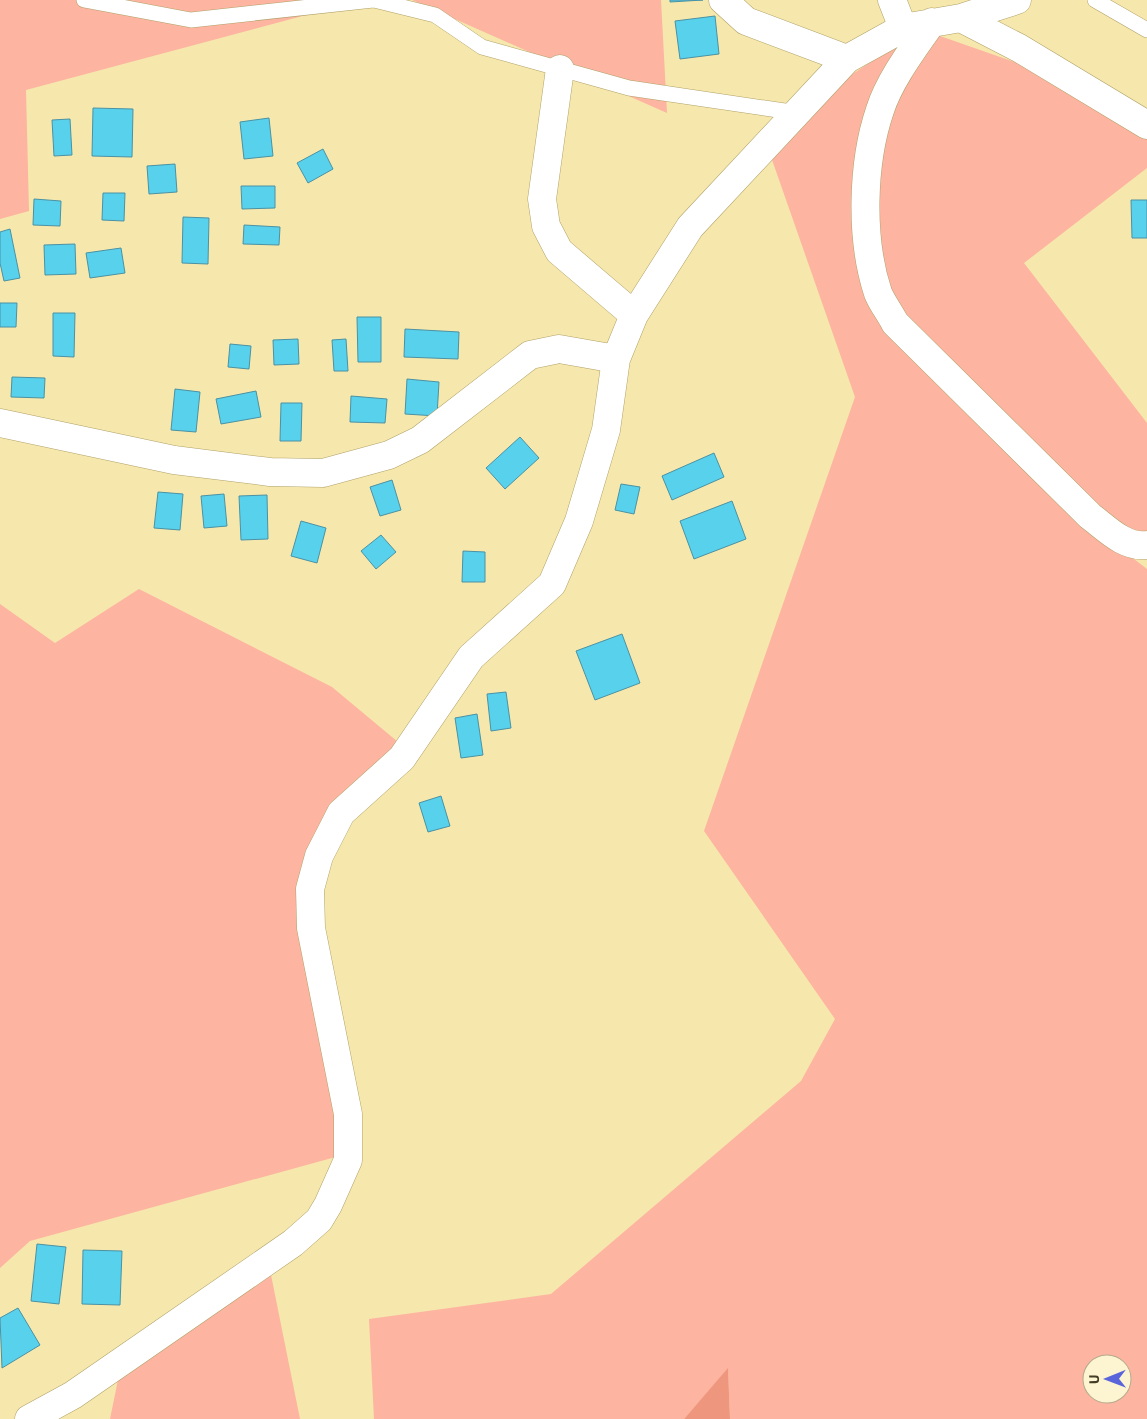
<svg xmlns="http://www.w3.org/2000/svg" width="1147" height="1419" viewBox="0 0 1147 1419" font-family="'Exo 2',sans-serif">
<rect width="100%" height="100%" fill="#f6e7ac"/>
<path fill="#fdb4a1" fill-rule="evenodd" d="M0 0H362L26 90 29 211 0 219Z
M412 0H661L667 113Z
M920 29 1098 91 1147 135V168L1024 263 1147 423V549L1134 559 1147 569V1419H730L728 1369 684 1419H374L369 1319 551 1294 801 1081 835 1019 704 831 855 397 763 134ZM1092 1364H1122V1394H1092Z
M139 589 332 687 398 742 328 851 310 939 350 1153 30 1241 0 1268V604L55 643Z
M270 1270 300 1419H110L119 1375Z"/>
<path fill="#ef967e" d="M728 1368 730 1419H684Z"/>
<path fill="#58d1ed" stroke="#4a92a4" d="M670 0H703L670 2Z
M715 16 719 54 680 59 675 21Z
M93 108 133 109 132 157 92 156Z
M269 118 273 156 244 159 240 122Z
M70 119 72 155 54 156 52 120Z
M323 149 333 169 308 183 297 163Z
M175 164 177 192 149 194 147 166Z
M241 186H275V208L242 209Z
M103 193H125L124 221 102 220Z
M34 199 61 201 60 226 33 225Z
M1131 200H1147V238H1132Z
M183 217 209 218 208 264 182 263Z
M244 225 280 227 279 245 243 244Z
M10 229 20 278 4 281 0 263V232Z
M75 244 76 274 45 275 44 245Z
M121 248 125 273 90 278 86 253Z
M0 303H17L16 327H0Z
M53 313H75L74 357 53 356Z
M357 317H381V362H358Z
M405 329 459 332 458 359 404 357Z
M298 339 299 364 274 365 273 340Z
M346 339 348 371H334L332 340Z
M230 344 251 346 249 369 228 367Z
M12 377 45 378 44 398 11 397Z
M407 379 439 382 437 416 405 414Z
M175 389 200 392 196 432 171 430Z
M256 391 261 417 221 424 216 399Z
M351 396 387 399 385 423 350 422Z
M281 403H302L301 441H280Z
M520 437 539 458 505 489 486 468Z
M714 453 724 477 672 500 662 476Z
M392 480 401 510 380 516 370 487Z
M621 484 640 487 634 514 615 510Z
M158 492 183 494 180 530 154 528Z
M224 494 227 526 204 528 201 496Z
M267 495 268 539 241 540 239 496Z
M732 501 746 539 694 559 680 521Z
M301 521 326 528 317 563 291 556Z
M381 535 396 552 376 569 361 551Z
M463 551 485 552V582H462Z
M622 634 640 683 595 700 576 651Z
M506 692 511 728 491 731 487 694Z
M477 714 483 755 461 758 455 718Z
M441 796 450 826 428 832 419 803Z
M37 1244 66 1247 59 1304 31 1301Z
M83 1250 122 1251 120 1305 82 1304Z
M18 1308 40 1345 2 1368 0 1318Z"/>
<g fill="none" stroke-linecap="round" stroke-linejoin="round">
<defs>
<path id="service" d="M84 0 191 20 373 0
M374 0 435 15 482 47 629 88 798 113
M1095 0 1147 30"/>
<path id="minor" d="M723 0 746 21 847 59
M892 0 903 28
M961 18 1019 48 1147 125
M932 22C914 48 890 79 880 110 862 163 860 239 878 293 882 303 890 313 895 323L1090 516C1107 529 1125 548 1147 545
M560 69 542 199 546 226 559 251 634 315
M0 423 174 460 270 472 323 473 389 455 420 440 530 355 559 349 616 359
M29 1419 73 1395 293 1243 319 1220 328 1205 348 1160V1114L311 928 310 889 319 856 341 813 402 758 471 657 552 584 579 521 606 430 616 359 634 315 690 227 847 59 903 28 961 18 1017 0"/>
</defs>
<use href="#service" stroke="#b0a269" stroke-width="16"/>
<use href="#minor" stroke="#b0a269" stroke-width="29"/>
<use href="#service" stroke="#fff" stroke-width="15"/>
<use href="#minor" stroke="#fff" stroke-width="28"/>
</g>
<g transform="translate(1107 1379) rotate(269)"><circle r="24" fill="#fdf4d1" stroke="#b3ab8c"/>
<path d="M0-4L9 19L0 12L-9 19Z" fill="#5a64db"/>
<text y="-8" font-size="14" font-weight="bold" text-anchor="middle" fill="#433d25">U</text>
</g>
</svg>
